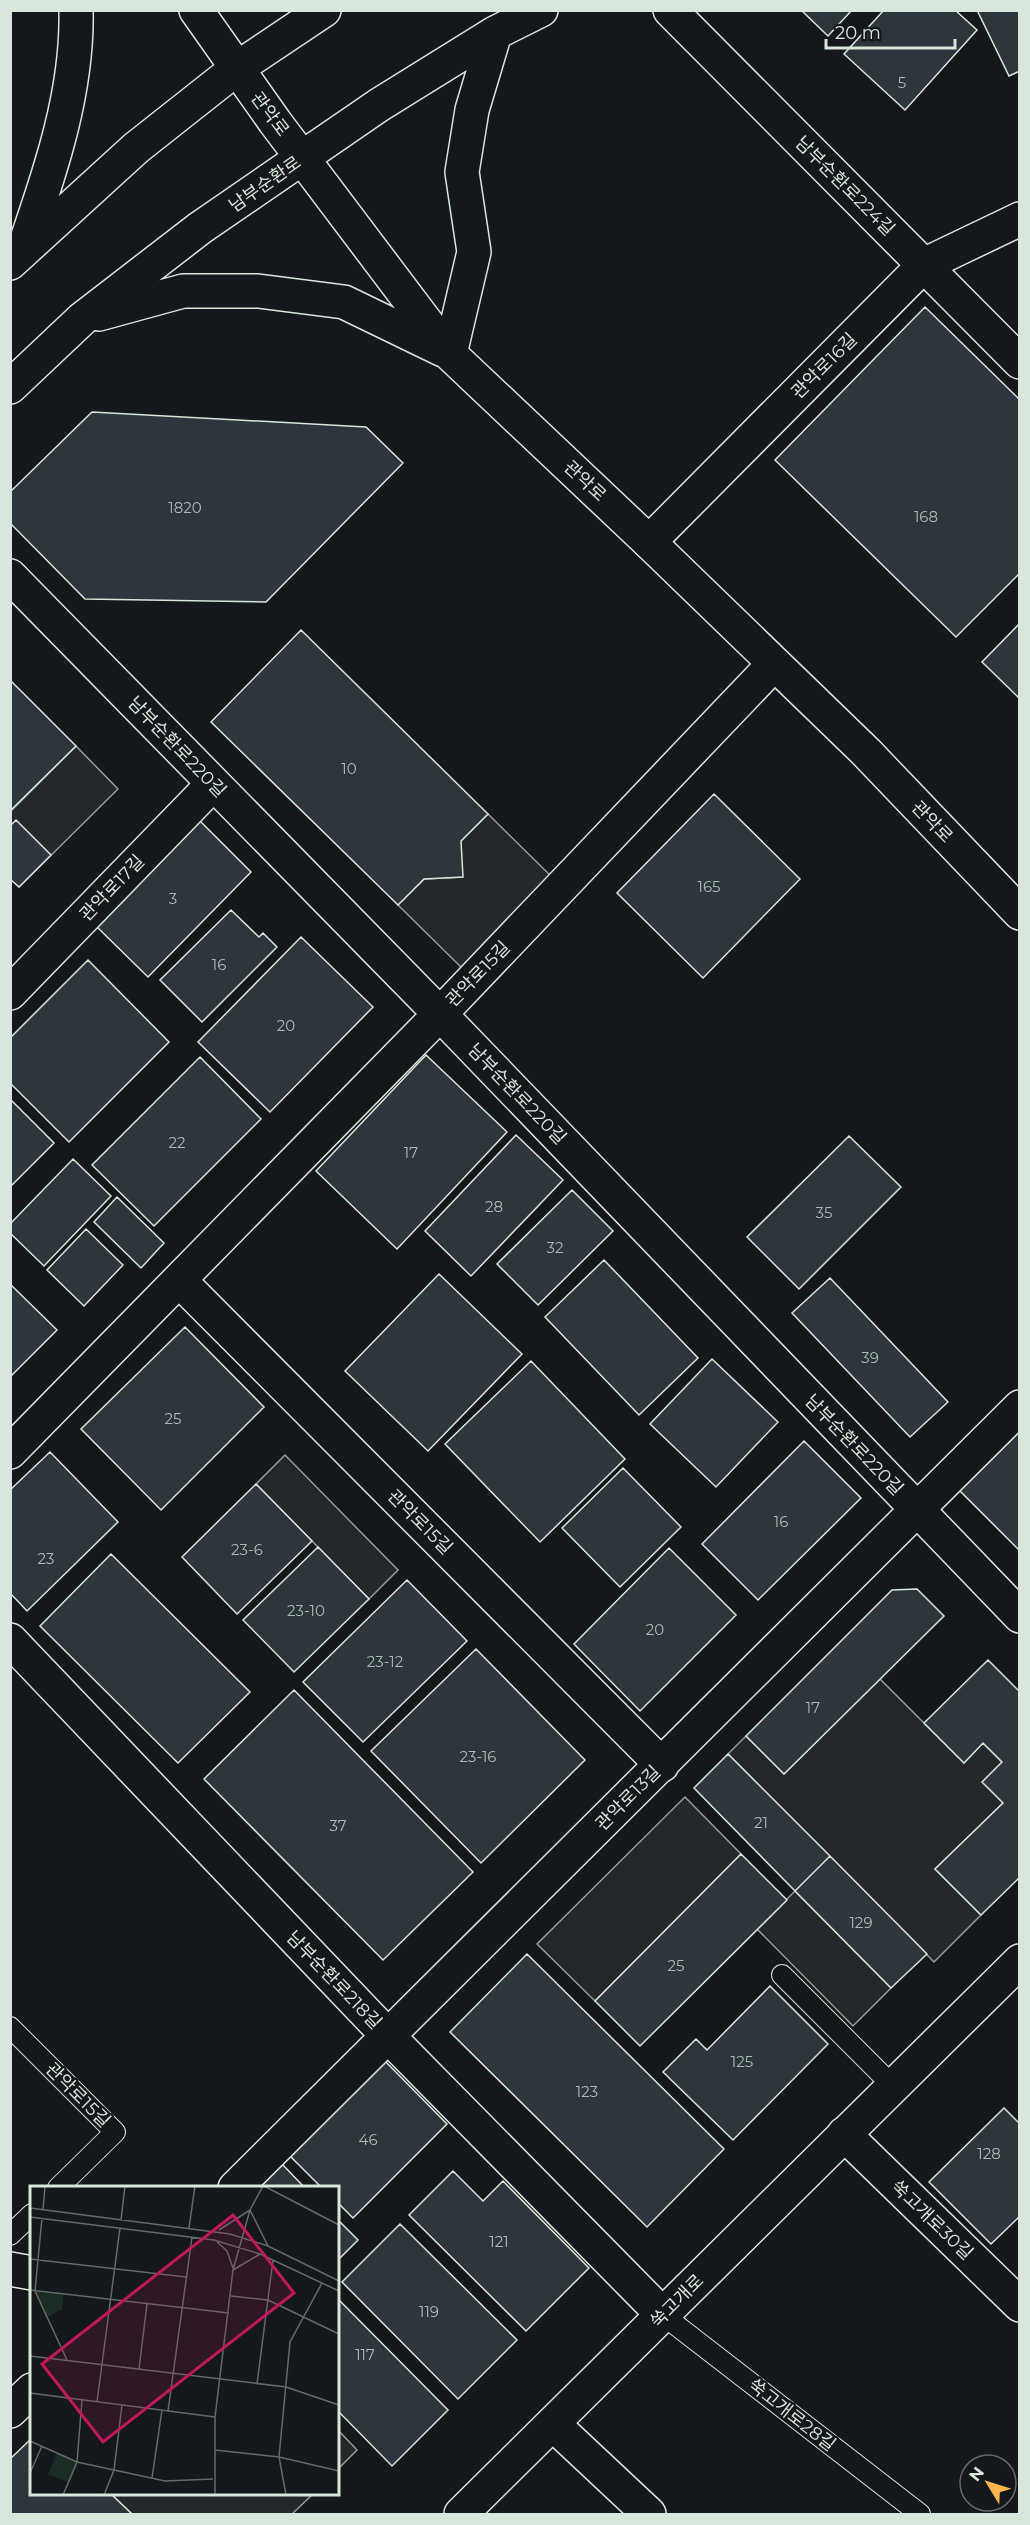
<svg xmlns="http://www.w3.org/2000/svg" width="1030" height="2525" viewBox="0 0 1030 2525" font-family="Montserrat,'Noto Sans KR',sans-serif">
<rect width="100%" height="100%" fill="#14181c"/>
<path fill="#24282b" stroke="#939e99" stroke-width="1.5" d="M76 746 118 789 19 887 11 879V811Z
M488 814 557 882 467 973 398 905 424 879 462 877 461 841Z
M285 1455 398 1570 369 1599 256 1484Z
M880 1679 964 1763 983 1743 1002 1762 1003 1803 935 1869 981 1915 934 1962 728 1754 746 1736 784 1774Z
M685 1797 741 1854 595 2001 537 1944Z
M795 1891 891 1988 853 2026 757 1929Z
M338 2430 357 2450 338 2469Z
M111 2494H313L292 2514H132Z"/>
<path fill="#2c363c" stroke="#d8e6dc" stroke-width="1.5" d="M801 10H852L828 36Z
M884 10H955L977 30 905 110 844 54Z
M977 10H1020V71L1009 76Z
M925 307 1020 400V573L956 637 775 460Z
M92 412 366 427 403 463 266 602 85 599 10 523V492Z
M1020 623V699L982 662Z
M301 630 488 814 461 841 463 877 424 879 398 905 211 722Z
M10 680 76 746 10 811Z
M714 794 800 879 703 978 617 893Z
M16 820 51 855 19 887 10 879V826Z
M199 820 251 872 148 977 95 925Z
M231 910 259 937 263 933 277 947 202 1022 160 980Z
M301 937 373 1007 270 1112 198 1042Z
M88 960 169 1042 69 1142 10 1083V1038Z
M426 1055 507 1132 397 1249 316 1171Z
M200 1057 261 1119 154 1226 92 1165Z
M10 1099 54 1143 10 1187Z
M516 1135 563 1180 471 1276 425 1231Z
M849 1136 901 1187 799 1289 747 1237Z
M73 1159 111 1196 44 1266 10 1233V1224Z
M572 1190 613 1231 538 1305 497 1264Z
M117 1197 164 1243 141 1268 94 1222Z
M86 1229 123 1265 84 1306 47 1270Z
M604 1260 698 1358 639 1415 545 1317Z
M439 1274 522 1354 428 1451 345 1371Z
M830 1278 948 1402 910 1437 792 1313Z
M10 1284 57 1330 10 1377Z
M185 1327 264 1407 161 1510 81 1429Z
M712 1359 778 1422 716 1487 650 1424Z
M531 1361 625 1459 540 1542 445 1444Z
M1020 1429V1551L958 1489Z
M804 1441 861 1498 758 1600 702 1544Z
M50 1452 118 1522 27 1611 10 1593V1490Z
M623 1468 681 1527 620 1587 562 1528Z
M256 1484 312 1541 237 1614 182 1557Z
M318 1547 369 1599 294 1672 243 1620Z
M669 1548 736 1615 640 1711 574 1644Z
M111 1554 250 1692 178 1763 40 1626Z
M407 1580 467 1641 363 1742 303 1682Z
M917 1589 944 1616 784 1774 746 1736 892 1590Z
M476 1649 585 1760 481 1863 371 1751Z
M988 1660 1020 1692V1877L981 1915 935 1869 1003 1803 982 1782 1002 1762 983 1743 964 1763 924 1723Z
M294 1690 473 1872 383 1960 204 1779Z
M728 1754 830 1856 795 1891 694 1788Z
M741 1854 787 1900 640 2046 595 2001Z
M830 1856 927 1954 891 1988 795 1891Z
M527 1954 724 2149 647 2227 450 2032Z
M770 1986 828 2044 733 2140 663 2072 696 2039 707 2050Z
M384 2060 447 2124 353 2218 338 2203V2188H322L289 2155Z
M1004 2108 1020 2124V2216L991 2244 929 2182Z
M281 2163 305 2188H256Z
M453 2171 483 2201 503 2181 589 2268 526 2331 409 2215Z
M338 2220 358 2240 338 2260Z
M400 2224 517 2340 458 2399 342 2282Z
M338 2299 448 2410 392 2466 338 2411Z
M32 2438V2494H111L132 2514H10V2459Z"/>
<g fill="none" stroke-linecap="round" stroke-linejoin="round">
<defs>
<path id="service" d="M782 1975 893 2086
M10 2027 115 2132 58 2188
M10 2235 32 2214
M663 2315 920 2514"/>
<path id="minor" d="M670 10 1020 362
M649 542 924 265 1020 219
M10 576 440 1014 1020 1616
M10 993 213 784
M179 1280 662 1765
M10 1452 440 1014 774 664
M10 1640 388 2036 663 2315
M844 2134 1020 2305
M235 2188 1020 1407
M10 2269 32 2273
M10 2411 32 2390
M553 2424 649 2514"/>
<path id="secondary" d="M461 2514 1020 1961"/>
<path id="primary" d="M196 10 275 122 450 354 649 542 866 752 1020 913
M25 245C51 170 78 90 76 10
M10 263 136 148 236 69 324 10
M99 314 183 291H258L344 302 443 350
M450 354 474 252 462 172 472 110 495 33
M10 387 82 319 200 228 379 105 495 33 541 10"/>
</defs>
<use href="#service" stroke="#d8e6dc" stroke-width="22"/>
<use href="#minor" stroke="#d8e6dc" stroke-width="36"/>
<use href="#secondary" stroke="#d8e6dc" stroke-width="36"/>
<use href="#primary" stroke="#d8e6dc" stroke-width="36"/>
<use href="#service" stroke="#14181c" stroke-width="20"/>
<use href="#minor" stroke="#14181c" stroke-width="33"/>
<use href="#secondary" stroke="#14181c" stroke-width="33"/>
<use href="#primary" stroke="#14181c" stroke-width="33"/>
</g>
<g text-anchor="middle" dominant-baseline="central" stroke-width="4.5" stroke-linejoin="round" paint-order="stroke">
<g font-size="15" fill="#adbab4">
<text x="902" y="82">5</text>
<text x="185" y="507">1820</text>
<text x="926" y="516">168</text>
<text x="349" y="768">10</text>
<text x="709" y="886">165</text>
<text x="173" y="898">3</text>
<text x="219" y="964">16</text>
<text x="286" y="1025">20</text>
<text x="177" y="1142">22</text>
<text x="411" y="1152">17</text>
<text x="494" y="1206">28</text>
<text x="824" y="1212">35</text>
<text x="555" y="1247">32</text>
<text x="870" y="1357">39</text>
<text x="173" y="1418">25</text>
<text x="781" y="1521">16</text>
<text x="247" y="1549">23-6</text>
<text x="46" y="1558">23</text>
<text x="306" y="1610">23-10</text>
<text x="655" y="1629">20</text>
<text x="385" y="1661">23-12</text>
<text x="813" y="1707">17</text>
<text x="478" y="1756">23-16</text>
<text x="761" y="1822">21</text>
<text x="338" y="1825">37</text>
<text x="861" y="1922">129</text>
<text x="676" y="1965">25</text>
<text x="742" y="2061">125</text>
<text x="587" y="2091">123</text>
<text x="368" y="2139">46</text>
<text x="989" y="2153">128</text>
<text x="499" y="2241">121</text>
<text x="429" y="2311">119</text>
<text x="365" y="2354">117</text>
</g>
<g font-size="18" fill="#d8e6dc" stroke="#14181c">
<text transform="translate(270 114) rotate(53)">관악로</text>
<text transform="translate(265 184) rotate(-35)">남부순환로</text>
<text transform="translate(845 186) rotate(45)">남부순환로224길</text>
<text transform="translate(824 366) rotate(-45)">관악로16길</text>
<text transform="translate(585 481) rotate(43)">관악로</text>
<text transform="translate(177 747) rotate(46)">남부순환로220길</text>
<text transform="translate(932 822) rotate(46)">관악로</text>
<text transform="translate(112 888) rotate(-46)">관악로17길</text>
<text transform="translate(478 974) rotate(-46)">관악로15길</text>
<text transform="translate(517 1094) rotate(46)">남부순환로220길</text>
<text transform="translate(854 1445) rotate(46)">남부순환로220길</text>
<text transform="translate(420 1522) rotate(45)">관악로15길</text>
<text transform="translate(628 1798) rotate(-45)">관악로13길</text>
<text transform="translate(334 1980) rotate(46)">남부순환로218길</text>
<text transform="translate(78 2095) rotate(45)">관악로15길</text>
<text transform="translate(932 2220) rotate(44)">쑥고개로30길</text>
<text transform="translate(677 2301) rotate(-45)">쑥고개로</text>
<text transform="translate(792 2415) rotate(38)">쑥고개로28길</text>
</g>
</g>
<g transform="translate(30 2186)">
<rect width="309" height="309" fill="#14181c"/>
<path d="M5 105 34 107 32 123 16 132ZM27 267 47 276 38 296 18 288Z" fill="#1a2d24"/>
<path fill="none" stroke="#626a69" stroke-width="1.5" d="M234 0 309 39M0 22 200 48 238 60 309 95M13 24 15 0M220 24 238 60M0 31 184 54 230 68 309 105M12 32 5 105 37 174M91 34 95 0M159 42 165 0M189 44 220 24M187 56 197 65 203 82M0 73 156 91M203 84 230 68M0 104 199 127M201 110 238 114 309 148M0 170 256 201 309 219M109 183 117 118M227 198 243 74M0 207 185 231M67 216 90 42M138 225 162 51M0 255 47 276 135 295 183 293M185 264 249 271 309 285M0 287 12 260M122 292 132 224M33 309 47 276 52 214M74 309 84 284 92 219M185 309V231L203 84 220 24 233 0M256 309 249 271 260 156 292 97"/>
<path fill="#c2185b" fill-opacity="0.15" stroke="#c2185b" stroke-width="3" d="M203 29 264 107 73 256 12 178Z"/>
<rect width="309" height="309" fill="none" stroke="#d8e6dc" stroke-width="3"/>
</g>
<rect width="1030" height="2525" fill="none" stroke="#d8e6dc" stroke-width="24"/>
<g transform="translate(988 2483) rotate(308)"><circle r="28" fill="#14181c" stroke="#626a69" stroke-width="1.5"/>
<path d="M0-4.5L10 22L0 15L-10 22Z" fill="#ffb74d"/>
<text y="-9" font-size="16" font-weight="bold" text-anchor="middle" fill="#d8e6dc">N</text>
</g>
<path d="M826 39v9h129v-9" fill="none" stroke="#d8e6dc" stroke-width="3"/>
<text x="835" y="39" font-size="18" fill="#d8e6dc" stroke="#14181c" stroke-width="4.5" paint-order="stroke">20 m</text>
</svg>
